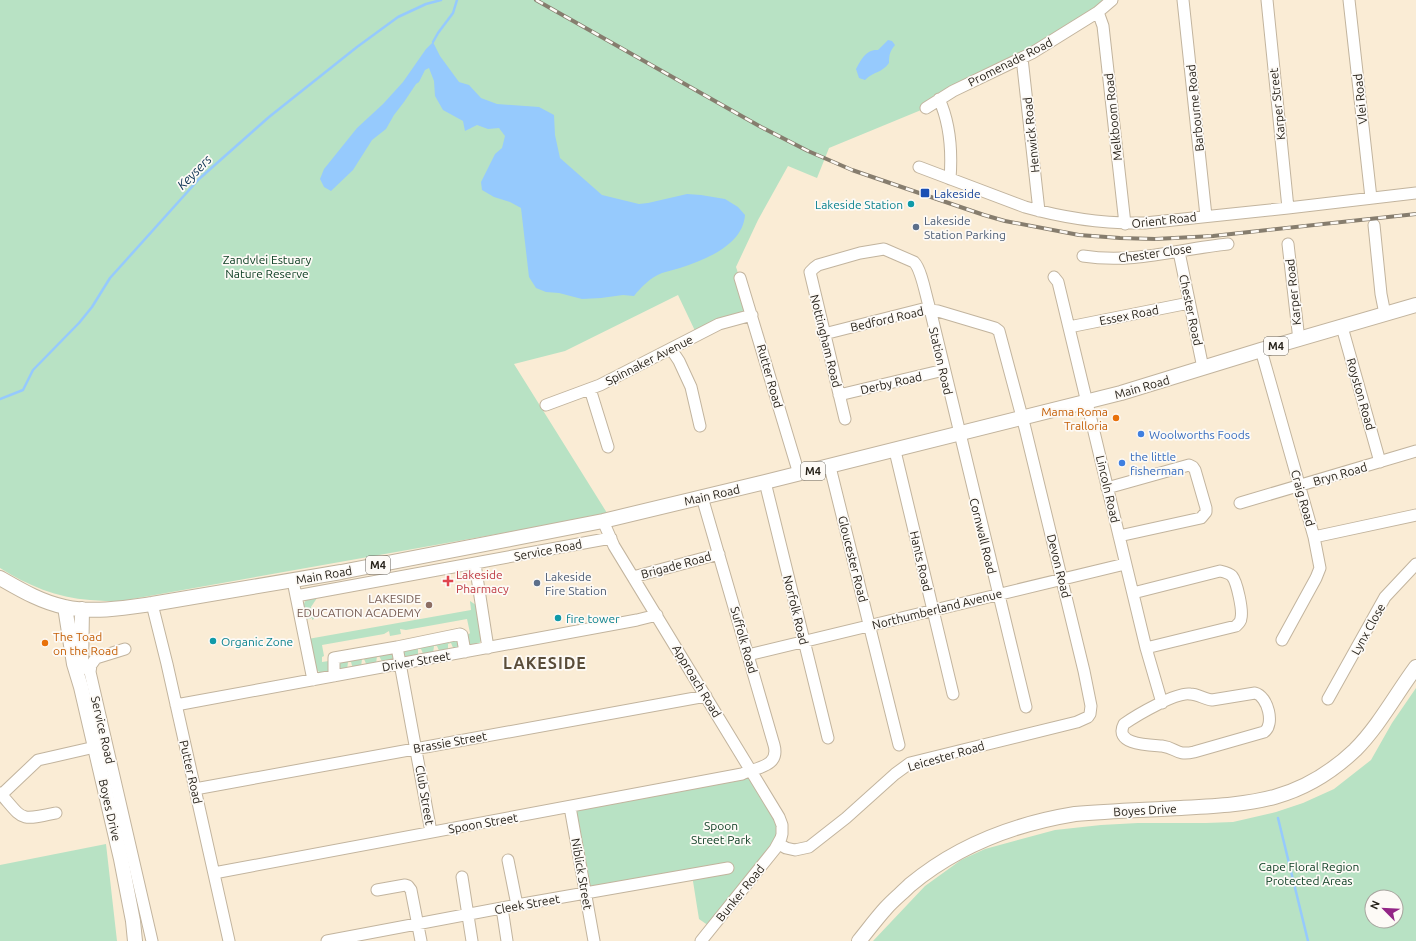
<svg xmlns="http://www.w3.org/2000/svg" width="1416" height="941" viewBox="0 0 1416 941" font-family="Ubuntu,sans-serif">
<rect width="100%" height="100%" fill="#faecd5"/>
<path fill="#b8e2c4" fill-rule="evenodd" d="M0 0H1112L1098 12 926 108 829 148 817 178 788 166 758 220 736 267 752 315 697 335 678 295 565 351 514 364 607 513 531 528 121 601C111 601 100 601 90 600 57 598 27 585 0 568Z
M326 595 328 596 317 598 311 607 314 619 312 620V618L305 620C301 596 306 599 326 595Z
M470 601 476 605 482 638 479 644 467 647 466 635 469 634 470 633 467 619 406 630 400 629 401 634 390 636 389 631 384 634 322 645 324 656 322 657V662L329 661 332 673 323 674 316 670 308 639 471 610Z
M459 639 462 649 454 650 451 643 448 644V651L440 653 437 646H434L433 654 424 656 421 649H418V657L404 659 402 649 410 646 417 649 431 642 433 646 435 645 436 641H446L447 643H450V641Z
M393 650 395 661 383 663 379 656H377L376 664 367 666 364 659H362L361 667 353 669 351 662H348L347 670 338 672 336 662Z
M1416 688V941H873L925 886 961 860 985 849 1055 830 1101 825 1138 823H1206L1233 822 1276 812 1303 803 1334 789 1371 760 1392 723ZM1372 897H1396V921H1372Z
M751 770 782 834 712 928 699 919 692 875 586 893 570 807Z
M106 844 117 941H0V865Z"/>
<path fill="#96cafd" d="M888 40 892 41 895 45C890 51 889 55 889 63 882 73 874 71 865 80L859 78 856 69C861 60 866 49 878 50Z
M433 42 440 56 459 82 469 85 481 98 497 104 539 107 554 115 555 135 560 158 602 195 639 204 648 203 687 194 701 195 725 199 738 207 745 215C743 245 705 260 680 268 674 270 668 271 662 273 650 278 642 286 634 296L623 295 601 298 582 299 559 293 546 292 536 288 529 277 521 208 510 202 494 197 482 190 481 182 495 154 502 148 505 136 499 128 488 129 477 125 465 131 463 121 443 110 435 96 434 81 429 68 425 70 419 82 416 84 404 102 394 115 386 129 372 140 353 170 331 191 324 187 320 179 324 169 357 128 383 104 403 82 426 49Z"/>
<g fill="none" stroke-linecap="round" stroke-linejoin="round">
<path stroke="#96cafd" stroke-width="2.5" d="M433 42 438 33 453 13 457 0
M0 399 23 390 33 370 79 323 92 307 110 278 199 179 269 117 357 47 398 17 426 4 441 0
M1278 818 1308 941"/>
<defs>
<path id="minor" d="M1183 0 1206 216
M1267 0 1288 208
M1349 0 1371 198
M1098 12 1103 26 1125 224
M1022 58 1039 211
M939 99C950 123 952 153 950 179
M926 108 953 91 1032 53 1098 12 1112 0
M919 167 1025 207C1064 218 1105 224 1145 223L1288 208 1416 193
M1374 225 1381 294 1385 314
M1288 244 1299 340
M1179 252 1203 368
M1083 256C1134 264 1178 249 1228 244
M1054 277 1058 282 1146 648 1162 703
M740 278 799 474
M1069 327 1189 303
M1342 327 1380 462
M671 349 679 361 691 387 700 426
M1261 350 1314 537 1320 568 1316 578 1282 640
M590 389 608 447
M839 395 944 370
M546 405 600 385 719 324 752 315
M845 419 810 272 814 268 818 265 860 253 884 249 914 262C922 270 926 298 930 309L1026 707
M895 451 953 694
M830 467 899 745
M765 482 828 738
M1107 488 1189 465 1193 467 1195 470 1206 508V512L1201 518 1119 536
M1240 503 1416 451
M603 521 614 546 779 817 782 825V834L781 838 775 849 701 941
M1314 537 1416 515
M475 564 488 648
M633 577 719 554
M293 581 313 680
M1133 593 1220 571C1224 572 1229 573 1232 576 1237 582 1243 610 1241 618 1241 621 1239 623 1236 626L1146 648
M296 596 611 538
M152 604 167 664 229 941
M397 647 460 634 462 635 465 652
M125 649 96 658 91 665 90 672 152 941
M748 655 1125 564
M334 676V658L397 647 431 832
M1255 693C1268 696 1275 725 1264 732L1194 752C1176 756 1177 748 1162 746 1150 745 1113 745 1124 724 1137 715 1176 692 1190 694 1198 694 1204 699 1212 700Z
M1328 699 1385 597 1416 564
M176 705 637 620 657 615
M195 789 706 696
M0 793C24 820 18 821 56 813
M0 796 38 760 95 747
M570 807 594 941
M779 844 786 848 795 850 809 847 846 818 895 774 910 763 1077 722 1088 717 1090 714 1091 706 1084 671 1025 428 999 331 995 328 938 311 923 309 824 334
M508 860 517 905
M214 873 742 774C757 767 780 767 774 745L702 497
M462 877 472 941
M377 890 405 885 408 886 411 890 421 941
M502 908 507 941
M327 941 517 905 728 868"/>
<path id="major" d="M0 578C21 590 41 602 65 607 93 613 124 608 152 604L341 572 511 539 603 521 765 482 1121 393 1261 350 1416 305
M65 607 74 664 81 687 121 859 133 921 135 941
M81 668 82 609
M859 941C868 930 876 919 886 908 893 900 902 893 910 885 958 845 1014 824 1075 814 1110 811 1146 810 1181 808 1252 804 1300 802 1355 750 1379 726 1396 694 1416 667"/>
</defs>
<use href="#minor" stroke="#c2b49e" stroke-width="13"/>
<use href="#major" stroke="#c2b49e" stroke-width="16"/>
<use href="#minor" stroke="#fff" stroke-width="11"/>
<use href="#major" stroke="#fff" stroke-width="14"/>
<defs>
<path id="rail" d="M536 0 761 127 808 151 852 170 925 195 984 215 1005 221 1079 235 1120 238 1155 239 1213 236 1416 214"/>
</defs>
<use href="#rail" stroke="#867d6e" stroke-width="4"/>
<use href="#rail" stroke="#fdfaf6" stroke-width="2.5" stroke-dasharray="8" stroke-linecap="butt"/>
</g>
<rect fill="#1a4fb4" stroke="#fdfaf6" stroke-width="1.5" x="920" y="188" width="10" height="10" rx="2"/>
<g fill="#0f9aa8" stroke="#fdfaf6" stroke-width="1.5">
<circle cx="911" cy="204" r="4"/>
<circle cx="558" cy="618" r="4"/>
<circle cx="213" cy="641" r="4"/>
</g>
<g fill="#5c6f8a" stroke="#fdfaf6" stroke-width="1.5">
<circle cx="916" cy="227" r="4"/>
<circle cx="537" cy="583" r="4"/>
</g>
<g fill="#e8710a" stroke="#fdfaf6" stroke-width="1.5">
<circle cx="1116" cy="418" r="4"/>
<circle cx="45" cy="643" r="4"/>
</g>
<g fill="#3f7fe0" stroke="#fdfaf6" stroke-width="1.5">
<circle cx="1141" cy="434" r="4"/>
<circle cx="1122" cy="463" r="4"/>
</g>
<path fill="#e0444e" stroke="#fdfaf6" stroke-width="1.5" d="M446 575h4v4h4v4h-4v4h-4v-4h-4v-4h4z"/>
<circle fill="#8d6e63" stroke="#fdfaf6" stroke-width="1.5" cx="429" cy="605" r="4"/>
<g text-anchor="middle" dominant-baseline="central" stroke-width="3.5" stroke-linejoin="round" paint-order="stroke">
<g fill="#fdfaf6" stroke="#67635c" stroke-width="1">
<rect x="1264" y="337" width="24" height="18" rx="3"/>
<rect x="801" y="462" width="24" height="18" rx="3"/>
<rect x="366" y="556" width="24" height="18" rx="3"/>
</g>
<g font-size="11" font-weight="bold" fill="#27221a">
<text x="1276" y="346">M4</text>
<text x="813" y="471">M4</text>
<text x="378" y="565">M4</text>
</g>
<g font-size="12" fill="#27221a" stroke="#fdfaf6">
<text transform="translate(1010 62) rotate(-27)">Promenade Road</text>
<text transform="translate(1360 99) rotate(-96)">Vlei Road</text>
<text transform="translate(1277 104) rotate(-96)">Karper Street</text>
<text transform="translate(1195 108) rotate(-96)">Barbourne Road</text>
<text transform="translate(1113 117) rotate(-96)">Melkboom Road</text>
<text transform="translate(1031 135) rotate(-96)">Henwick Road</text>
<text transform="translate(1164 220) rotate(-6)">Orient Road</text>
<text transform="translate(1155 253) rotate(-8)">Chester Close</text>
<text transform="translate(1293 292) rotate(-96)">Karper Road</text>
<text transform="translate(1191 310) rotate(78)">Chester Road</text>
<text transform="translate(1129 315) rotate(-11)">Essex Road</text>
<text transform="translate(887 319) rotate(-13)">Bedford Road</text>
<text transform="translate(826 341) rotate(76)">Nottingham Road</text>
<text transform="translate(649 360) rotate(-27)">Spinnaker Avenue</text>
<text transform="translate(941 361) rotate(77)">Station Road</text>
<text transform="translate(770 376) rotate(74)">Rutter Road</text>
<text transform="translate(891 383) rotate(-13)">Derby Road</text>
<text transform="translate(1142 387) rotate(-16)">Main Road</text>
<text transform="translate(1361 394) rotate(74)">Royston Road</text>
<text transform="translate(1340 474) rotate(-16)">Bryn Road</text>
<text transform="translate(1108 489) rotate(77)">Lincoln Road</text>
<text transform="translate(712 495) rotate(-13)">Main Road</text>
<text transform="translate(1303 498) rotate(74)">Craig Road</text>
<text transform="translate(983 536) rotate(76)">Cornwall Road</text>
<text transform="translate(548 550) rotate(-11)">Service Road</text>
<text transform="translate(853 559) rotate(76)">Gloucester Road</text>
<text transform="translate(921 561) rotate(77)">Hants Road</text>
<text transform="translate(676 565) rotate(-15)">Brigade Road</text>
<text transform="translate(1059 566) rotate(76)">Devon Road</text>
<text transform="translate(324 575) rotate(-10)">Main Road</text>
<text transform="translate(937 609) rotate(-14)">Northumberland Avenue</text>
<text transform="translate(796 610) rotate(76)">Norfolk Road</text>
<text transform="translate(1368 629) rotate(-61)">Lynx Close</text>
<text transform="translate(744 640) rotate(74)">Suffolk Road</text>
<text transform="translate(416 661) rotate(-10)">Driver Street</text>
<text transform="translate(697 681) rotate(59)">Approach Road</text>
<text transform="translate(103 730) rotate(77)">Service Road</text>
<text transform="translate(450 742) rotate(-10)">Brassie Street</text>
<text transform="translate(946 756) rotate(-16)">Leicester Road</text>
<text transform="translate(191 772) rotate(77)">Putter Road</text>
<text transform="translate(425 795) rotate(80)">Club Street</text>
<text transform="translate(110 810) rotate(77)">Boyes Drive</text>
<text transform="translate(1145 810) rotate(-3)">Boyes Drive</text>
<text transform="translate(483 823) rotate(-10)">Spoon Street</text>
<text transform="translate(582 874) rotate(80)">Niblick Street</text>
<text transform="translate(740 893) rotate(-51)">Bunker Road</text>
<text transform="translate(527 904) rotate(-10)">Cleek Street</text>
</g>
<g font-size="12" fill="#164399" stroke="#fdfaf6" text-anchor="start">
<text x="934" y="193">Lakeside</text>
</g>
<g font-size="12" fill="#0d838f" stroke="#fdfaf6" text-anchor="start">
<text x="903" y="204" text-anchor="end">Lakeside Station</text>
<text x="566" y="618">fire tower</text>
<text x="221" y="641">Organic Zone</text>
</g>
<g font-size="12" fill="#4e5e75" stroke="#fdfaf6" text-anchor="start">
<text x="924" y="220">Lakeside<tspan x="924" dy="14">Station Parking</tspan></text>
<text x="545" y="576">Lakeside<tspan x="545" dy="14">Fire Station</tspan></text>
</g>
<g font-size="12" fill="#073a1e" stroke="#fdfaf6">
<text x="267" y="259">Zandvlei Estuary<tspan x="267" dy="14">Nature Reserve</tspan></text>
<text x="721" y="825">Spoon<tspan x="721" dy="14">Street Park</tspan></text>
<text x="1309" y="866">Cape Floral Region<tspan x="1309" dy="14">Protected Areas</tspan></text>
</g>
<g font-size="12" fill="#c56008" stroke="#fdfaf6" text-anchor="end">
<text x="1108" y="411">Mama Roma<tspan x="1108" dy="14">Tralloria</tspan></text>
<text x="53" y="636" text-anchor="start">The Toad<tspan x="53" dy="14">on the Road</tspan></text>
</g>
<g font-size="12" fill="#366cbe" stroke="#fdfaf6" text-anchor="start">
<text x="1149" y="434">Woolworths Foods</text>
<text x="1130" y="456">the little<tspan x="1130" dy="14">fisherman</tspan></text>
</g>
<g font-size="12" fill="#be3a42" stroke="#fdfaf6" text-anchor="start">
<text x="456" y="574">Lakeside<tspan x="456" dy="14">Pharmacy</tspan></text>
</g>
<g font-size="12" fill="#785e54" stroke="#fdfaf6" text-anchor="end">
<text x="421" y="598">LAKESIDE<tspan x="421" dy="14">EDUCATION ACADEMY</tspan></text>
</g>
<g font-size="13" font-style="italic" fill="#0b3252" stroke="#fdfaf6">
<text transform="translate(194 172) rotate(-45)">Keysers</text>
</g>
<g font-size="16" font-weight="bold" letter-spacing="1" fill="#5a4d3a" stroke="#fdfaf6">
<text x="545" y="663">LAKESIDE</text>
</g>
</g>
<g transform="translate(1384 909) rotate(294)"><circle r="19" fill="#fdfaf6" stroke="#a7a49e"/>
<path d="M0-3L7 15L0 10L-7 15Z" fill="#932586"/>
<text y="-6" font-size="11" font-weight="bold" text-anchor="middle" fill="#27221a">N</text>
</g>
</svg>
